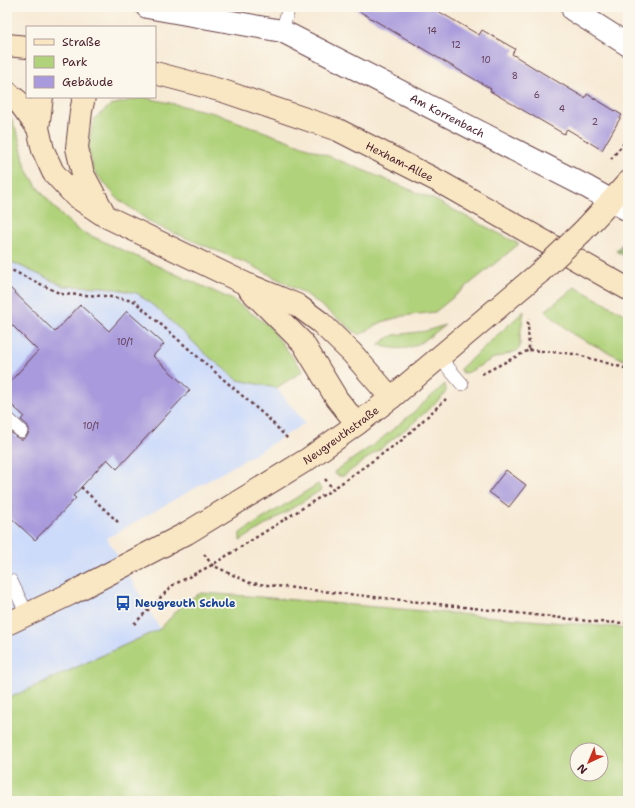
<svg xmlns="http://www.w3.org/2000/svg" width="635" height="808" viewBox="0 0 635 808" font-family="'Shantell Sans',sans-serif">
<rect width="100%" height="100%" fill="#fbf7ec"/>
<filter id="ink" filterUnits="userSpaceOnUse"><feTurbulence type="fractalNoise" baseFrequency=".025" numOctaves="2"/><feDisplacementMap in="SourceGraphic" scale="8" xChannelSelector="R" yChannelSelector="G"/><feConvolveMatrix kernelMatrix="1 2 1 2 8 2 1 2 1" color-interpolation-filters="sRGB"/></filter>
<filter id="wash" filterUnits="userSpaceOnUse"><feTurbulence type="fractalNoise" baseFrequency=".012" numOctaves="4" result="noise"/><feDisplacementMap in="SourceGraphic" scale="16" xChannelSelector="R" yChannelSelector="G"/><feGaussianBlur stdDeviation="0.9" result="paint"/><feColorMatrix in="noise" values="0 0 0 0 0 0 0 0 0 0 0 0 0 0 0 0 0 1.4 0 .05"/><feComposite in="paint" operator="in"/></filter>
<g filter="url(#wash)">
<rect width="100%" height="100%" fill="#f7ead5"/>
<path fill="#cddbfa" d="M7 260 64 286 105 287 137 293 160 311 208 356 238 380 276 388 305 423 255 454 107 538 160 629 7 699Z"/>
<path fill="#b0d27a" stroke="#7d7852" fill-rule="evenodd" d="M143 97 214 113 319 152 433 199 519 244 435 312 403 316 382 322 359 335 306 294 253 266 153 224 118 199 93 170 88 146 94 119 111 105Z
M7 111 9 113 18 135 26 168 38 188 61 215 78 230 233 300 268 325 303 371 276 388 238 380 208 356 160 311 137 293 105 287 64 286 7 260Z
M575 287 628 316V362L574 335 545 311Z
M524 311 520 336V347L517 351 492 359 469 372 463 373 460 369Z
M445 325C434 333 421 345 407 348 398 350 386 347 378 345L386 339 394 335 426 331Z
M445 384 446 391 443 396 412 424 380 449 343 476H339L335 474 334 472 376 443 408 417Z
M318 484 321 490 240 541V533Z
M201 593 248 596 576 624 628 628V801H7V699L160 629 185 602ZM577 750H601V774H577Z"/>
<path fill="#8cb46a" stroke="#6b6a4a" d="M628 237V258L616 251Z"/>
<g id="blocks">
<path fill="#a89adc" d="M352 7H431L479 35 482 30 515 49 512 54 536 69 585 98 587 94 622 115 602 150 567 129 564 134 490 91 491 89Z
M7 285 55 332 80 305 109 331 127 311 164 344 153 356 190 390 117 469 107 459 73 496 76 498 35 540 7 514V435L10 432 16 437 20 439H23L27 436 29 432V429L27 425 21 420 24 416 7 401V385L38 351 7 320Z
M506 470 526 485 509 507 489 492Z"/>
</g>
</g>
<g filter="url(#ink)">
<use href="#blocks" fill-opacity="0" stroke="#643d44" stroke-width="1"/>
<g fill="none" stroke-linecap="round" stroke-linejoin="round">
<defs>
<path id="lane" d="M282 31 289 7
M439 357 462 384
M7 418 21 431
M11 581 27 614"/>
<g id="street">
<path id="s1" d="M147 7 282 31 587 187 628 210"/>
<path d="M573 10 628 45"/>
</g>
<g id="secondary">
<path d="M7 45 27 47"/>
<path id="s2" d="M155 73 223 91 338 130 440 182 628 289"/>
<path d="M7 92 18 101 38 128"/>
<path d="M42 97 38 128 43 150 53 172 75 196 105 216 244 283 297 305 320 322 352 353 391 398"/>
<path d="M84 97 81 111 77 148 83 174 104 213"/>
<path d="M582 232 611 201 628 182"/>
<path d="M250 290 303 343 337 399 357 424"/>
<path id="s3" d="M7 624 70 594 187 533 308 459 357 424 391 398 539 273"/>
</g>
</defs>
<use href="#lane" stroke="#643d44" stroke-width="14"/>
<use href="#street" stroke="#643d44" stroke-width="24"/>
<use href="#secondary" stroke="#643d44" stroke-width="24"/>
<path stroke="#643d44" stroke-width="2.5" stroke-dasharray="3 3" stroke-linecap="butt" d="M611 159 628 138
M7 268 61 294 105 296 134 301 270 420 288 439
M529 350 575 354 628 369
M482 374 529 350 528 322 530 319
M325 479 333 489
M81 487 119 523
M204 554 212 565 250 583 597 622 628 623
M134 624 173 585 212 565 333 489 402 440 446 399"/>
<use href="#lane" stroke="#fff" stroke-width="13"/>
<use href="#street" stroke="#fff" stroke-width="22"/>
<use href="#secondary" stroke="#f9e7c3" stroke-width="22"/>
<defs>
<path id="secondary-bridge" d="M539 273 582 232"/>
</defs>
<use href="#secondary-bridge" stroke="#643d44" stroke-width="24" stroke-linecap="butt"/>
<use href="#secondary-bridge" stroke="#f9e7c3" stroke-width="22"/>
</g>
</g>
<defs>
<symbol id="bus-bare" viewBox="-9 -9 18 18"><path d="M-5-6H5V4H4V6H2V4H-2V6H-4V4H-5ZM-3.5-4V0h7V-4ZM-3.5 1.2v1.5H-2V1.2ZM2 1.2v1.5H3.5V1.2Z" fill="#1a4fb4" stroke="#fbf7ec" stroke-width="2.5" paint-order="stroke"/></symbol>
</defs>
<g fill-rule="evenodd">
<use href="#bus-bare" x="112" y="592" width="22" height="22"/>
</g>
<g text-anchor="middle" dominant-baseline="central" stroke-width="3.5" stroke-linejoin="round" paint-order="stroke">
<g font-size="9" fill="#623e57">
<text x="432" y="31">14</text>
<text x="456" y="45">12</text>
<text x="486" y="60">10</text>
<text x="515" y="76">8</text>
<text x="537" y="95">6</text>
<text x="562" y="109">4</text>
<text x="595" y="122">2</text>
<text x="125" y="342">10/1</text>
<text x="91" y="426">10/1</text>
</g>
<g font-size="11" fill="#4a1f2b" stroke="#fbf7ec">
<text stroke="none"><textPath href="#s1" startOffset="323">Am Korrenbach</textPath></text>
<text stroke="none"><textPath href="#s2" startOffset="261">Hexham-Allee</textPath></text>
<text stroke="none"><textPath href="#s3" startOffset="384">Neugreuthstraße</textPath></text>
</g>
<g font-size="11" font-weight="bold" fill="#164399" stroke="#fbf7ec" text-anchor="start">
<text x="135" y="603">Neugreuth Schule</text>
</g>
</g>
<rect width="635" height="808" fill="none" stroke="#fbf7ec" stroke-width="24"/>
<rect x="26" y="26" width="130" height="72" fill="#fbf7ec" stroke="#b4a19f"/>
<rect x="34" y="39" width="20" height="6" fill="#f9e7c3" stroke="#b4a19f"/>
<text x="62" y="46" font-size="12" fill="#4a1f2b">Straße</text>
<rect x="34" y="56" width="20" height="12" fill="#b0d27a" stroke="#b4a19f"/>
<text x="62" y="66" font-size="12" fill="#4a1f2b">Park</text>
<rect x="34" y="76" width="20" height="12" fill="#a89adc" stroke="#b4a19f"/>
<text x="62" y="86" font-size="12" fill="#4a1f2b">Gebäude</text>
<g transform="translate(589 762) rotate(224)"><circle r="19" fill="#fbf7ec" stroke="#b4a19f"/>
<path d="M0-3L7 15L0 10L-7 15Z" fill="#c8321e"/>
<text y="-6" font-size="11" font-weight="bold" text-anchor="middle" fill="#4a1f2b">N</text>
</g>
</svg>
